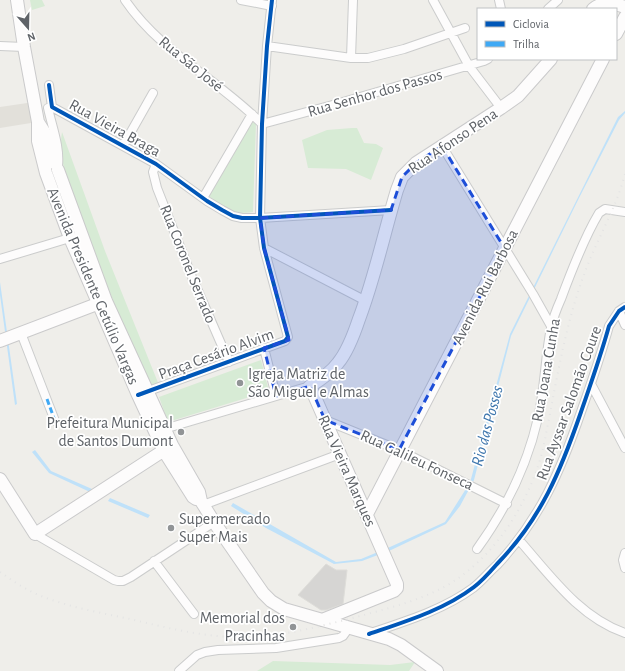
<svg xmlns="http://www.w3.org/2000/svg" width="625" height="671" viewBox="0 0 625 671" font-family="'Alegreya Sans',sans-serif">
<rect width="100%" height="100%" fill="#efeeea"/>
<path fill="#e2e0da" d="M34 102 37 122 0 128V107Z"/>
<path fill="#d7ebd5" d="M30 0H42L45 6 32 10Z
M250 121 256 123 253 212C228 215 228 211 209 196Z
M352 128H357L364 143 376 144 383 148 371 180 346 169 308 168 302 140 327 130Z
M62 132 105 251 159 385 148 388C127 337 107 286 88 234 77 205 56 164 62 132Z
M261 360 269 391 168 422 159 397Z
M273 661 390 665 415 662 409 671H257Z"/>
<path fill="#bfe1f9" d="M625 111V113L619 120 579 198 511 336 474 480 460 506 446 524 391 550 362 561 334 564 266 528 231 506 233 503 336 562 361 559 390 547 445 522 464 492 471 479 510 334 618 117Z
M0 282 17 404 15 405 0 295Z
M35 450 51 471 92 489 90 492 49 473 32 452Z
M110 498 150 515 148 518 108 501Z"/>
<path fill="#d6d5d3" stroke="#deddd9" d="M326 564 336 570H347L343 604 326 610H321L298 595Z"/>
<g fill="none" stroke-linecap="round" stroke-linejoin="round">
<defs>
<path id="street" d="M125 0C160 52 219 80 262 124
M241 0 272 6
M433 0 469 66 501 108
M499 0 501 9
M548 9 558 0
M0 46 24 47
M267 46 351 58H368L404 49 465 28
M351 58 353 0
M49 85 52 107 156 164 207 201 222 210 233 216 242 218H260L391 210
M52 107 48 108C52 127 60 146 58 166
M262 124 329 106 484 61 488 59
M123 146 153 93
M442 146 533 294 551 326
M156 164 153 172 157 188 192 277 229 362
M203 198 252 114
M264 248 366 301
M0 259 73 237
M619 311 625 325
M21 333 55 421
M264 348 276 396
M591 384 625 448
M143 393 285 341 288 337 264 248 260 218 262 124 267 46 272 0
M325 420 399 450 507 504
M164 429 310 386
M203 505 340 454
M35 534 114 580 118 581H123L131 577 214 522
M519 540C550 575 579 617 625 633
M477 549C506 509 527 466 538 418 545 388 545 357 551 328 553 318 557 308 561 299 571 272 584 238 599 213L605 209 625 212
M625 553 623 560 625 568
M154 561 194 614
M371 633C406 621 443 610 473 588 482 581 489 572 497 565 540 519 561 470 581 412 591 384 601 355 609 326L619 311 625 307
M179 671 197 655 205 652 218 650 276 648 339 638 343 636 348 629"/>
<path id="secondary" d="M17 0 24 47 38 122V141L46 173 70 238 138 395 164 451 193 497 196 499
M593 9C605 0 612 3 625 7
M616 34 625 17
M38 122 48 138 54 163
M58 170 106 301 172 445 199 492 201 501 214 522 263 593 271 601 284 609 389 639 401 645 437 671
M0 341 97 304
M0 479 35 534 169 447
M367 514 603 59
M322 620 394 591 397 588V584L310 386C320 380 331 373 338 363 348 351 354 334 359 319 375 277 384 233 397 190L402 177 416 163 501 108 518 96 551 59"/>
</defs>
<use href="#street" stroke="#cbcccc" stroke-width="10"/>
<use href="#secondary" stroke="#cacacb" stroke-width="14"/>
<use href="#street" stroke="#fdfcfc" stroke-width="8"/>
<use href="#secondary" stroke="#fdfcfc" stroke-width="12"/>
<path stroke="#e4e4e4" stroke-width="2" stroke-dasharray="1 5" stroke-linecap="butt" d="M0 572C13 581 26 590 41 596 69 607 101 613 130 619 164 627 198 636 234 637 272 639 312 628 349 619 388 608 432 599 464 574 503 544 529 499 542 453 555 393 563 330 585 272 597 239 616 209 625 174"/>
<path stroke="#3fa9f5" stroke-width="3" stroke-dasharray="6 3" stroke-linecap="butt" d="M47 399 55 421"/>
<defs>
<path id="cycleway" d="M49 85 52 107 156 164 207 201 222 210 233 216 242 218H260L391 210
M138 395 285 341 288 337 264 248 260 218 262 124 267 46 272 0
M369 634C404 622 444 610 474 587 482 581 490 572 497 564 541 519 561 470 581 412 591 383 601 355 609 326L619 311 625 307"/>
</defs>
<use href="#cycleway" stroke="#fff" stroke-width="6"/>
<use href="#cycleway" stroke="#0057b8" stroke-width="4"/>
</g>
<path fill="#1d4ed8" fill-opacity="0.2" stroke="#1d4ed8" stroke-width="3" stroke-dasharray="8 5" stroke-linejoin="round" d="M442 146 505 249 399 450 325 420 310 386 276 396 264 348 289 340 264 248 260 218 391 210 402 177 416 163Z"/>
<g fill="#919496" stroke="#fff" stroke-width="1.5">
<circle cx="240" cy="383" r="4"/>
<circle cx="181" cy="432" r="4"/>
<circle cx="171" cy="528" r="4"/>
<circle cx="293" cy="627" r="4"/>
</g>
<g text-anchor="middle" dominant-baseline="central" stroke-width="3.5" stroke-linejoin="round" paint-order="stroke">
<g font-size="16" fill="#5f6368" stroke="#fff">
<text transform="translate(191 64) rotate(39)">Rua São José</text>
<text transform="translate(375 93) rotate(-16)">Rua Senhor dos Passos</text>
<text transform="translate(115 128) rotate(29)">Rua Vieira Braga</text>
<text transform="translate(453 141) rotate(-34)">Rua Afonso Pena</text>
<text transform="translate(188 264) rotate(68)">Rua Coronel Serrado</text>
<text transform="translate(93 286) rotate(67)">Avenida Presidente Getúlio Vargas</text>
<text transform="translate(485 287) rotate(-63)">Avenida Rui Barbosa</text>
<text transform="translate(216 354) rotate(-20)">Praça Cesário Alvim</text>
<text transform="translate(546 370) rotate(-80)">Rua Joana Cunha</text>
<text transform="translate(569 403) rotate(-70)">Rua Ayssar Salomão Coure</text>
<text transform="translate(417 460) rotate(25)">Rua Galileu Fonseca</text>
<text transform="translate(347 471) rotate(66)">Rua Vieira Marques</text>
</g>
<g font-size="16" fill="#5f6368" stroke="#fff" text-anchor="start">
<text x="248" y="374">Igreja Matriz de<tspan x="248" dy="18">São Miguel e Almas</tspan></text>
<text x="173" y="423" text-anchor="end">Prefeitura Municipal<tspan x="173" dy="18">de Santos Dumont</tspan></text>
<text x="179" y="519">Supermercado<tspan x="179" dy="18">Super Mais</tspan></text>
<text x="285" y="618" text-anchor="end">Memorial dos<tspan x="285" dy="18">Pracinhas</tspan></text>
</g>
<g font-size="17" font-style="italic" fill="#3e76ad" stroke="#fff">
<text transform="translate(487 426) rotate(-75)">Rio das Posses</text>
</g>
</g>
<rect x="477" y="8" width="140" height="52" fill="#ffffff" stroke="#bfc1c3"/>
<rect x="485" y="21" width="20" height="6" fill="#0057b8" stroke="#bfc1c3"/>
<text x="513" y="28" font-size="12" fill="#5f6368">Ciclovia</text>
<rect x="485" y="41" width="20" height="6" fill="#3fa9f5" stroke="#bfc1c3"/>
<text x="513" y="48" font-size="12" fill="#5f6368">Trilha</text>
<g transform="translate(28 28) rotate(160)" stroke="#ffffff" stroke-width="3" paint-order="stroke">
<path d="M0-3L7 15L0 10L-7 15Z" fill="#5f6368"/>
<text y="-6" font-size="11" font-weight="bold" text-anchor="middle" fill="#5f6368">N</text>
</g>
</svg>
